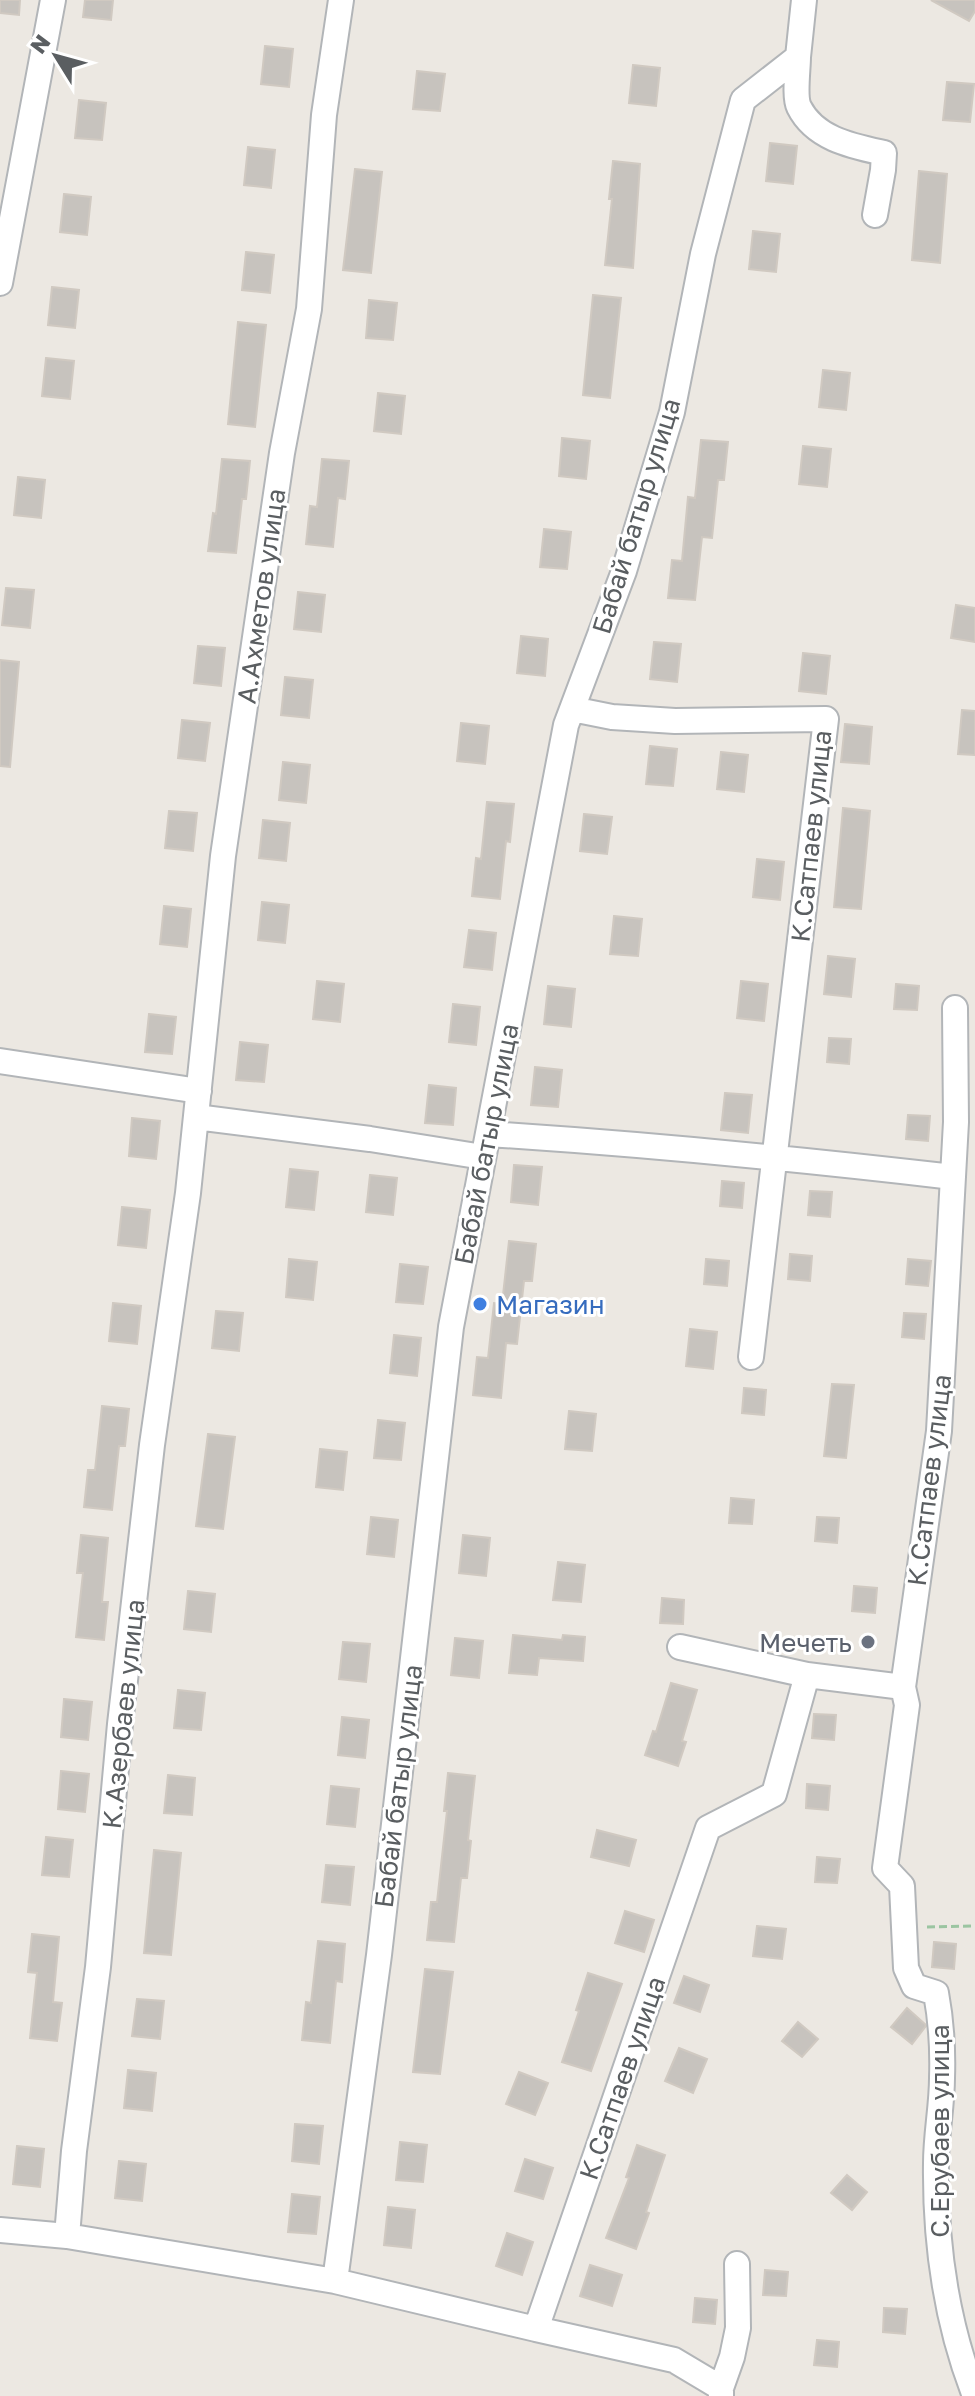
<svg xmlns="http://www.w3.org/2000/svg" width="975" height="2396" viewBox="0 0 975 2396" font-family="'Golos Text',sans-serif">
<rect width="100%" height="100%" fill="#ece8e2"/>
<path fill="#c7c3be" stroke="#d0c9c1" stroke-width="2" d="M0 0H20L19 15 0 13Z
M85 0H113L111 20 83 17Z
M931 0H975V11L969 21Z
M265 46 293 49 289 87 261 84Z
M633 65 660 68 656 106 629 103Z
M417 71 445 74 440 111 413 109Z
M947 82 974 84 970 122 943 120Z
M79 100 106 103 102 140 75 138Z
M770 143 797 146 793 184 766 181Z
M248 147 275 150 271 188 244 185Z
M613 161 640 164 633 268 605 265 612 199H609Z
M355 169 382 172 371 273 343 270Z
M919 171 947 174 940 263 912 260Z
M64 194 91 197 87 235 60 232Z
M753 231 780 234 776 272 749 269Z
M246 252 274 255 270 293 242 290Z
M52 287 79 290 75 328 48 325Z
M593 295 621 298 610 398 583 395Z
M369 300 397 303 393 340 366 338Z
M238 322 266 325 255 427 228 424Z
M46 358 74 361 70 399 42 396Z
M823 370 850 373 846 410 819 407Z
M378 393 405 396 401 434 374 431Z
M562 438 590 441 586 479 559 476Z
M701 440 728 442 724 480H718L712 538 702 537 695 600 668 598 672 560 682 561 688 497 695 498Z
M803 446 831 449 827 487 799 484Z
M222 459 250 461 246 499H242L236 553 208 551 213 513 216 514Z
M322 459 349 461 345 499 338 498 333 547 306 544 310 506 317 507Z
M18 477 45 480 41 518 14 515Z
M544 529 571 532 567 569 540 567Z
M6 588 34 590 30 628 2 625Z
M298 592 325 595 321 632 294 629Z
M956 605 975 608V642L951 638Z
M521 636 548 639 545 676 517 673Z
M654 642 681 644 677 682 650 679Z
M198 646 225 648 221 686 194 683Z
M803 653 830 656 826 694 799 691Z
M0 660 19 662 10 767 0 766Z
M285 677 313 680 309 718 281 715Z
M962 710 975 711V755L958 754Z
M182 720 210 723 205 761 178 758Z
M461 723 489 726 485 764 457 761Z
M845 724 872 727 869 764 841 762Z
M650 746 677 749 673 786 646 784Z
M721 752 748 755 744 792 717 789Z
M283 762 310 765 306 803 279 800Z
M487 802 514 804 510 842 506 841 500 899 472 896 476 858 481 859Z
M843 808 870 811 861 909 834 907Z
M169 811 197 813 193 851 165 848Z
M584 814 612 817 607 854 580 851Z
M263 820 290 823 286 861 259 858Z
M757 859 784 862 780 900 753 897Z
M262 902 289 905 285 943 258 940Z
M164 906 191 909 187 947 160 944Z
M614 916 642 919 638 956 610 954Z
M469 930 496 933 492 970 464 967Z
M828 956 855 959 851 997 824 994Z
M317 981 344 984 340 1022 313 1019Z
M741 981 768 984 764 1021 737 1018Z
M896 984 919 986 917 1010 894 1009Z
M548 986 575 989 571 1027 544 1024Z
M453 1004 480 1007 476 1045 449 1042Z
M149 1014 176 1017 172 1054 145 1052Z
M829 1038 851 1039 849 1064 827 1062Z
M240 1042 268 1045 264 1082 236 1080Z
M535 1067 562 1070 558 1107 531 1105Z
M429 1085 456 1088 453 1125 425 1123Z
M725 1093 752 1095 748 1133 721 1130Z
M908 1115 930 1116 928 1141 906 1139Z
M132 1118 160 1121 156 1159 129 1156Z
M514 1165 542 1167 538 1205 511 1202Z
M290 1169 318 1172 314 1210 286 1207Z
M370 1175 397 1178 393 1215 366 1212Z
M722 1181 744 1183 742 1208 720 1206Z
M810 1191 832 1192 830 1217 808 1215Z
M122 1207 150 1210 146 1248 118 1245Z
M509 1241 536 1244 532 1281H524L517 1344 506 1343 501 1398 473 1395 477 1357 488 1358 494 1303 502 1304Z
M790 1254 812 1256 810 1281 788 1279Z
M289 1259 317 1262 313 1300 286 1297Z
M706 1259 729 1261 727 1286 704 1284Z
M908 1259 931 1261 928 1286 906 1284Z
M400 1264 428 1267 423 1304 396 1302Z
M113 1303 141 1306 137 1344 109 1341Z
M216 1311 243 1313 239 1351 212 1348Z
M904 1313 926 1314 924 1339 902 1337Z
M690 1329 717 1332 713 1369 686 1366Z
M394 1335 421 1338 417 1376 390 1373Z
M832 1384 854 1385 846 1458 824 1456Z
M744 1388 766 1390 764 1415 742 1413Z
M102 1406 129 1409 125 1446H119L112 1510 84 1507 88 1470H95Z
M569 1411 596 1414 592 1451 565 1449Z
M378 1420 405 1423 401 1460 374 1458Z
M208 1434 235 1437 223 1529 196 1526Z
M320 1449 347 1452 343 1490 316 1487Z
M731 1498 754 1500 752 1524 729 1523Z
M371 1517 398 1520 394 1557 367 1554Z
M817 1517 839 1518 837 1543 815 1541Z
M81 1535 108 1538 102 1602H108L104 1640 76 1637 83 1573H77Z
M463 1535 490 1538 486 1576 459 1573Z
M558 1562 585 1565 581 1602 553 1600Z
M854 1586 877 1588 875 1613 852 1611Z
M188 1591 215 1594 211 1632 184 1629Z
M662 1598 684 1600 683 1624 660 1623Z
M513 1635 562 1640 563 1635 585 1637 583 1661 539 1658 537 1675 509 1673Z
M455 1638 483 1641 479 1678 451 1675Z
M343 1642 370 1644 366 1682 339 1679Z
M671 1683 697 1690 682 1741 686 1742 678 1766 645 1755 653 1731 656 1732Z
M178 1690 205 1693 201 1730 174 1728Z
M64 1699 92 1702 88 1740 61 1737Z
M814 1714 836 1715 834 1740 812 1738Z
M342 1717 369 1720 365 1758 338 1755Z
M61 1771 89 1774 85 1812 58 1809Z
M448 1773 475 1776 468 1840 471 1841 467 1878H461L454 1942 427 1940 431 1902H437L447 1811H444Z
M168 1775 195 1778 192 1815 164 1813Z
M807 1784 830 1786 828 1810 806 1808Z
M331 1786 359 1789 355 1827 327 1824Z
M597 1830 636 1840 629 1866 591 1857Z
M46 1837 73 1840 69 1877 42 1875Z
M154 1850 181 1853 171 1955 144 1953Z
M817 1857 840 1859 837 1883 815 1882Z
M326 1865 354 1867 350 1905 322 1902Z
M625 1911 654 1920 644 1952 615 1943Z
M757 1926 786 1929 782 1959 753 1956Z
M32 1934 59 1937 53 2002 62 2003 57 2041 30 2038 37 1973 28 1972Z
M318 1941 345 1944 342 1982 336 1981 330 2043 302 2040 306 2002 311 2003Z
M934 1942 956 1944 954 1969 932 1967Z
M425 1969 453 1972 440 2074 413 2072Z
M588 1973 622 1984 591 2071 562 2062 579 2011 576 2010Z
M684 1976 709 1985 700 2012 674 2003Z
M137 1999 164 2001 160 2039 132 2036Z
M907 2008 925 2024 926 2026 912 2044 891 2027Z
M798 2022 818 2039 802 2057 782 2041Z
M679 2048 707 2059 693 2093 665 2081Z
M128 2070 156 2073 152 2111 124 2108Z
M519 2072 548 2083 535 2115 506 2104Z
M295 2124 323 2126 319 2164 292 2161Z
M400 2142 427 2145 423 2182 396 2180Z
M637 2145 665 2155 646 2212 649 2213 636 2249 606 2238 629 2178 626 2177Z
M17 2146 44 2149 40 2187 13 2184Z
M525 2159 553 2168 543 2199 515 2191Z
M119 2161 146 2164 142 2201 115 2198Z
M847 2175 867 2192 852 2210 831 2193Z
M292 2194 320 2197 316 2234 288 2232Z
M388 2207 415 2210 411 2248 384 2245Z
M507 2233 533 2242 522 2275 496 2266Z
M590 2265 622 2275 612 2306 580 2296Z
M765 2270 788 2272 786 2296 763 2295Z
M695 2298 717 2300 715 2324 693 2322Z
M884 2308 907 2309 905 2334 883 2332Z
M817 2340 839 2342 837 2367 814 2365Z"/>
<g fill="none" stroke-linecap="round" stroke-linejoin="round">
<defs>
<path id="minor" d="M798 57C798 69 794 97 799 107 815 139 852 146 884 153L883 170 875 215
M0 283 53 0
M572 709 612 717 675 721 826 719 751 1357
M0 1061 199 1091
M196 1117 370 1139 483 1157
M488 1134C643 1144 798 1159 953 1177
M680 1647 807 1675
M903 1687 907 1705 885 1868 902 1886 906 1968 914 1986 936 1993C941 2020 943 2049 942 2078 942 2106 936 2134 936 2163 935 2242 946 2322 975 2396
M0 2230 67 2236 335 2281 536 2329
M67 2236 74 2151 98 1967 120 1724 152 1445 188 1193 223 856 282 453 309 309 324 115 341 0
M335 2281 379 1955 451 1327 566 725 624 571 672 412 703 254 743 100 798 57 804 0
M721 2388 732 2357 738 2328 737 2264
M721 2396V2388L674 2360 536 2329 708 1828 774 1794 807 1675 903 1687 939 1431 956 1122 955 1008"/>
</defs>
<use href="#minor" stroke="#b2b5b8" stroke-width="28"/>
<path stroke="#9bc5a1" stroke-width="3" stroke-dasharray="8 4" stroke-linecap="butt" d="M927 1927 975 1926"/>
<use href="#minor" stroke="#fff" stroke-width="24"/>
</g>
<circle fill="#3f7fe0" stroke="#fff" stroke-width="3" cx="480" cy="1304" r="8"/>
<circle fill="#6b7280" stroke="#fff" stroke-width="3" cx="868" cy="1642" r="8"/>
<g text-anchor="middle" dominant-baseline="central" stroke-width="6" stroke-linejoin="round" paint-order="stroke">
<g font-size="26" fill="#5a5e61" stroke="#fff">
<text transform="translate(636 516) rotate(-73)">Бабай батыр улица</text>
<text transform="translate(261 596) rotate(-82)">А.Ахметов улица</text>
<text transform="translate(811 836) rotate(-84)">К.Сатпаев улица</text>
<text transform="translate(486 1144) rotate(-79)">Бабай батыр улица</text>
<text transform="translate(929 1480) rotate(-83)">К.Сатпаев улица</text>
<text transform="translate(123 1714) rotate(-84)">К.Азербаев улица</text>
<text transform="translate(398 1786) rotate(-83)">Бабай батыр улица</text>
<text transform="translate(622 2078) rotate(-71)">К.Сатпаев улица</text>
<text transform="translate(939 2131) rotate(-90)">С.Ерубаев улица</text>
</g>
<g font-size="26" fill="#366cbe" stroke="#fff" text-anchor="start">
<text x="496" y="1304">Магазин</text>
</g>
<g font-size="26" fill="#5b616d" stroke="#fff" text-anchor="end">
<text x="852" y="1642">Мечеть</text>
</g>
</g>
<g transform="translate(56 56) rotate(307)" stroke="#ffffff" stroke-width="6" paint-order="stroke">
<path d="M0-6L14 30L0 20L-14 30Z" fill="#5a5e61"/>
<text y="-12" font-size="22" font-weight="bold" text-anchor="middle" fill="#5a5e61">N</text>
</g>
</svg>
